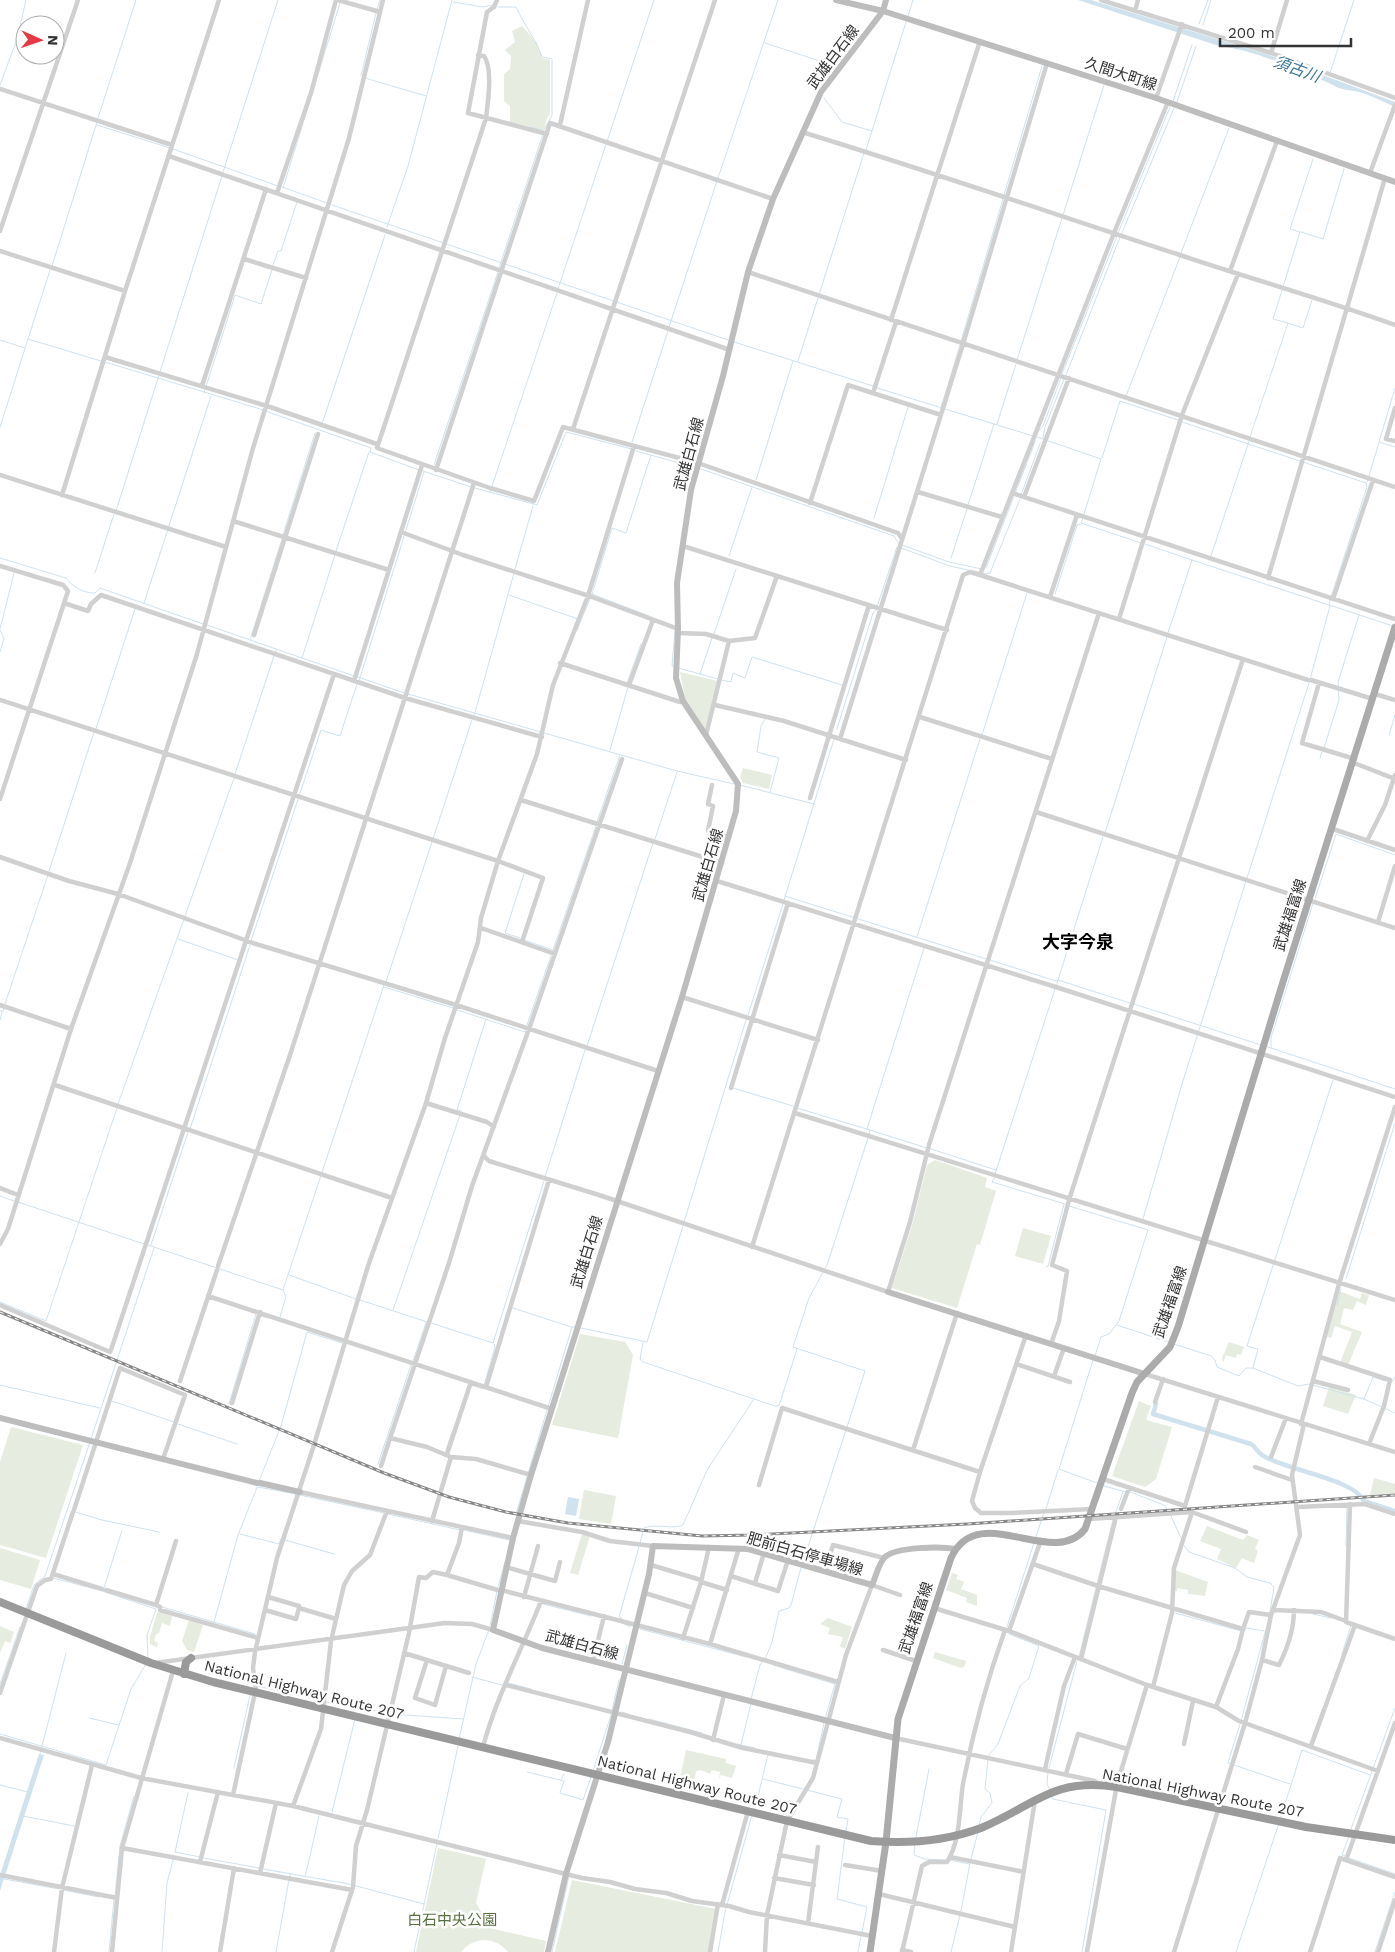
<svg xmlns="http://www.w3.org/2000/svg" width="1395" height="1952" viewBox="0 0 1395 1952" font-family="'Work Sans','Noto Sans JP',sans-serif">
<rect width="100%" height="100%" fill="#fff"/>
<path fill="#e6ecdf" d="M522 26 537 43 542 58 550 60V115L547 118 544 130 510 122V106L504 101V74L510 69 511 56 505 50 515 42 512 31Z
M680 672 718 681 705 730 685 698Z
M743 768 772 775 769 789 743 783 740 777Z
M935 1160 987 1178 985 1187 996 1191 980 1245 977 1244 957 1308 892 1288 913 1222 927 1165Z
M1023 1228 1051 1236 1043 1264 1015 1256Z
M1336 1290 1360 1299 1362 1293 1369 1295 1366 1305 1357 1301 1353 1310 1344 1308 1340 1324 1362 1332 1348 1365 1340 1363 1352 1332 1335 1326 1331 1338 1324 1336Z
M580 1334 625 1342 633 1355 618 1438 552 1425Z
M1229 1342 1244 1347 1241 1355 1237 1354 1236 1358 1226 1355 1223 1363 1222 1358Z
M1329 1387 1356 1395 1348 1414 1323 1406Z
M1139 1401 1151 1406 1146 1420 1172 1427 1156 1479 1145 1487 1112 1476Z
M11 1427 83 1445 46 1558 0 1545V1462Z
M1374 1478 1395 1484V1493L1370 1495Z
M584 1490 616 1496 611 1524 579 1519Z
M1207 1526 1243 1540 1247 1535 1259 1540 1255 1549 1258 1551 1254 1563 1242 1558 1236 1568 1217 1559 1221 1549 1200 1541Z
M582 1534 590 1536 578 1575 570 1573Z
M0 1548 40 1560 31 1589 0 1580Z
M1175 1570 1208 1582 1205 1596 1188 1594V1590L1177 1588V1591L1173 1590Z
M952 1573 958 1575 956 1579 964 1582 961 1589 977 1595V1606L966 1602 967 1598 946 1590Z
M161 1612 172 1616 170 1626 162 1623 159 1633 156 1634 154 1641 158 1643 157 1647 150 1644V1637L157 1613Z
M828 1618 852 1627 845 1649 840 1646 843 1637 828 1634 830 1628 820 1624Z
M189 1620 203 1625 194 1652 187 1650 182 1641Z
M0 1626 14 1632 10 1643 5 1641 0 1653Z
M935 1652 966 1661 964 1667 961 1668 933 1658Z
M686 1750 726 1759V1763L736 1766 732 1778 721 1775 719 1778 720 1772 712 1770 710 1774 701 1770 696 1771 694 1782 680 1778Z
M438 1848 486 1859 476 1903 490 1928 546 1941 544 1952H508C495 1936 474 1936 461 1952H416Z
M572 1880 716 1909 709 1952H555Z"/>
<path fill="#cfe2ee" d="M1078 0H1091L1272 56 1395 102V107C1383 102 1371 95 1359 92 1350 90 1341 90 1333 85 1303 71 1251 49 1219 46Z
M568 1497 579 1499 576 1516 565 1514Z
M39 1754 44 1755 0 1891V1875Z"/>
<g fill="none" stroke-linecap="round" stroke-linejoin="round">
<path stroke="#cfe2ee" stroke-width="1" d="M453 2 483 7 493 5
M498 7H516C524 25 536 39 542 57L552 59V115L544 130
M377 9 380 0
M908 16 913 0
M1199 24 1208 0
M1203 25 1211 0
M765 43 835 66
M1330 73 1354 0
M361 76 376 13
M365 78 426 96
M0 85 17 39 26 0
M824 98 842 122 872 131
M1173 101 1192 45
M1177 102 1196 46
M98 118 136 0
M97 125 170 148
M530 127 543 130
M173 149 278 186
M866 150 906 22
M223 172 278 0
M718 178 778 0
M282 187 327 203
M283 188 340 3
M1004 195 1042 66
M332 205 728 340
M1063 215 1104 85
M387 227 408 166 452 0
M1301 232 1323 239 1344 169
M1118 233 1170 107
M1122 233 1174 108
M1181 253 1229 128
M273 265 278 251H281L297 202
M52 266 97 122
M499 268 543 134
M558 289 654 0
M1288 323 1303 328 1312 300
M669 327 717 181
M28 339 101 361
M0 340 25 348
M961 341 1003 199
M734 342 873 386
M1017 360 1062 218
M798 361 864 153
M105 362 257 408 371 448 370 452 419 470
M1062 374 1117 236
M1066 375 1120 237
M877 388 1033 436
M1395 388 1379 442 1395 447
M204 393 235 295 261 304 272 270
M1126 396 1180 257
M941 408 960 345
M1182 422 1366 483 1367 487 1331 597
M322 424 385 235
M997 424 1016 364
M0 427 50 270
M1038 432 1043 426 1061 378
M1037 437 1101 459 1084 514
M1250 437 1288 323 1273 319 1300 232 1290 229 1313 159
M1043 438 1045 427 1064 379
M632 442 668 331
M636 451 694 467
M1102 458 1120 401 1178 420
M434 465 498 272
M701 469 894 536 899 544
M423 471 471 487
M756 480 793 361
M1367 482 1379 443
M475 488 537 505 566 432 632 449
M490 492 557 293
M1021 495 1040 444
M968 505 994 424
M116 511 222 176
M874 518 908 407
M1083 518 1081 523 1141 543
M283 535 315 433
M1145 544 1192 560 1168 633
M902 545 949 562 982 569
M901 548 950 566 986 574 990 573 1020 499
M336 551 369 452
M729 556 752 487
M1211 556 1249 441
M0 558 66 578C73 587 83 593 95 593L100 588 203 624
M951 558 967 509
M1192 560 1393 626
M986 568 1035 442
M515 569 533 506
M95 573 114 514
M592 594 675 626
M592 594 612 528 626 533 651 455
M1055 594 1077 525 1081 524
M509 595 581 620 591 597
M144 603 211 396
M1329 605 1330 600
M207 625 354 676
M0 629 14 573
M577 631 581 620
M714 634 736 569
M250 640 282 539
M0 652 4 638 0 630
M302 658 335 555
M674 667 672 666 675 630
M678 668 718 679
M700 674 712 638
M358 677 404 693
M721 680 731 682 733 673 745 678 752 657 842 685
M359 681 424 472
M627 683 641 644
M408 694 677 771 734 784
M474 716 514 573
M765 719 761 726 757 752 779 758 770 792
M96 729 135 609
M837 729 873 613 876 610 897 547
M982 735 1027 593
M1389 735 1395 715
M1324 748 1339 700 1338 682 1359 615
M610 750 628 687
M1320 758 1322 752
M235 774 276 650
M740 785 814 804
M597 822 620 755
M1105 833 1167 637
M1103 837 1058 980 1130 1003
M655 839 677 772
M49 871 94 732
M1247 878 1309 683 1330 606
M785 896 986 959
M1315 899 1336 834 1395 855
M784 900 834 739
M185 916 234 778
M917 937 980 739
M520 938 505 933 524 874
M178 939 238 960
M524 940 553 950
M251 941 321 730 340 736 357 684
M990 960 1056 981 1058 980 995 1174
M386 982 472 720
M384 987 453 1008
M5 1004 48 875
M1134 1004 1261 1045
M457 1010 525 1032 526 1029
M0 1011H3L4 1008
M748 1015 783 904
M0 1020 2 1012
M527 1025 596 826
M587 1046 653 843
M1265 1046 1395 1089
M1271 1048V1038L1313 903
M733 1088 793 1106
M118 1104 184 919
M797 1108 870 1130
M461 1111 457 1110 486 1019
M190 1129 250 945
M867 1129 924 948
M869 1134 870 1130 927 1148
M931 1149 996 1170
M545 1177 585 1050
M994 1178 992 1182 1065 1204
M0 1196 14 1201
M18 1202 144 1244
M1069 1206 1148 1230 1119 1321 1109 1334 1101 1337 1095 1356
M1143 1219 1182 1084 1246 881
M684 1222 746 1020
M148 1245 283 1290 384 985
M151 1245 188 1132
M1046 1267 1048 1266 1064 1204
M289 1275 356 1299
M1346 1279 1395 1123
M360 1300 427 1322
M0 1302 46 1321 117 1108
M1337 1306 1341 1289
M513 1308 571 1327
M393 1310 460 1115
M260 1316 268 1318
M280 1317 286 1297 283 1290
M431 1323 493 1343 544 1181
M1117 1325 1168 1342
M581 1328 647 1342 683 1226
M643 1343 640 1359 643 1362 775 1406H779L797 1349
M1174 1344 1211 1356 1215 1360 1217 1367 1239 1376 1246 1368H1253L1298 1386 1309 1384 1364 1399 1395 1413
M1093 1360 1059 1469 1097 1483
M413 1361 426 1323
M1253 1368 1258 1349 1247 1346 1333 1080
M1392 1382 1395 1377
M0 1385 100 1408
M474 1386 483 1389 495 1347 494 1344
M1364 1399 1373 1377 1385 1381
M112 1401 174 1422
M229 1404 256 1314
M548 1407 572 1327H575
M178 1424 237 1444
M847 1427 865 1371 793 1347 809 1298 827 1265 868 1138
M91 1439 154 1248
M446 1450 452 1432
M378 1464 411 1365
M259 1481 281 1426 307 1332 342 1343
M1104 1486 1126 1492
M258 1487 296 1494
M1130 1492 1164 1505 1168 1511
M300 1495 384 1513
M1046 1509 1058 1470
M75 1512 102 1520 159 1532
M388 1514 460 1530
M516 1514 547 1410
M1170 1514 1181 1538
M1114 1517 1123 1492
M464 1530 509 1540
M240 1534 279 1544 281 1539
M1036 1537 1044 1512
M285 1540 334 1554
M640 1543 644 1528C656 1523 672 1530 683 1525L707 1470 754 1399
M1183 1544 1189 1552 1235 1568 1247 1577 1270 1583 1274 1587 1270 1612
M1346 1546 1347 1507
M803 1562 846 1430
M53 1578 95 1589
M1097 1584 1113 1520
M498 1587 505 1562
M104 1588 122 1530
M102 1591 156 1609 147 1635 148 1658
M543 1604 591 1616
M162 1607 255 1634
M26 1609 34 1585 45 1576 90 1442
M1175 1613 1241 1631
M1313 1614 1331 1618
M621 1620 622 1618 619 1617 639 1547
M214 1622 238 1535 258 1485
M622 1623 630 1627
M490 1626 497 1591
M1007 1627 1034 1543
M640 1629 746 1657
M1245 1631 1247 1628 1264 1631
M1342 1654 1351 1625
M1079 1657 1096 1588
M622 1664 627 1645
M773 1665 835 1684 825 1719
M472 1677 502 1685
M508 1683 531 1689
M0 1684 20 1627
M257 1686 322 1701
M751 1699 760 1665 766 1657 772 1642 779 1611 789 1608 791 1605 801 1568
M326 1702 388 1713
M612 1710 619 1680
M622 1712 628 1714
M392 1714 463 1719
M89 1718 119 1725
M649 1719 702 1733
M1241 1721 1267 1625
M0 1734 106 1765 131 1689 146 1664
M459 1739 476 1664 489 1630
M1310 1743 1322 1710
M737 1744 755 1748
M741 1745 751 1703
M40 1754 66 1653
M989 1755 998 1744 1020 1686 1029 1678 1039 1646 1009 1634
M813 1760H816L824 1723
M1231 1764 1228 1763 1240 1724
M1234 1765 1290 1784
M234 1768 250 1695
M1049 1768 1077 1661
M593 1771 611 1715
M527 1772 564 1781 560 1793 583 1800 591 1777
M1048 1772 1047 1784 1050 1790
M763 1779 803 1789
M561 1780 564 1774
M0 1785 28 1792
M807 1790 842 1799 837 1817 848 1819 846 1831
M188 1793 175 1852 200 1857
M1052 1796 1053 1799 1106 1810 1082 1952
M755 1809 768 1754
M332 1812 355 1719
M23 1816 74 1826
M1281 1817 1302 1750 1370 1775
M979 1826 981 1817 992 1803 990 1793 985 1789 988 1759
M1351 1829 1395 1708
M845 1837 837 1899 867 1907 862 1932
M916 1837 929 1769
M438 1839 458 1746
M915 1843 914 1855 925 1859 945 1860
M1345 1856 1342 1855 1349 1836
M204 1858 259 1868
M1349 1858 1395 1874
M971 1859 978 1832
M949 1860 969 1864
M263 1869 349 1884 424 1904
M305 1876C311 1855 314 1836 319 1816
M4 1879 59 1889
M63 1890 99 1897
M115 1896 120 1846 134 1796
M961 1911 970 1863
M109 1952 114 1899
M162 1952 167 1883 173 1860
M276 1952 290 1874
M414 1952 437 1843
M552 1952 569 1876
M718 1952 725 1912 752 1815
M858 1952 861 1936
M951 1952 960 1915
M1236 1952 1279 1823
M1375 1952 1395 1892"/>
<path stroke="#cfe2ee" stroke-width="4.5" d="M1156 1404 1153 1414 1251 1444C1256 1447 1257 1452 1262 1455 1283 1470 1353 1478 1364 1501L1395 1511"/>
<path stroke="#d0d0d0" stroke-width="4.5" d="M338 0 380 12
M497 0 494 7 487 12 468 113 547 134
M1101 0 1271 53 1395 98
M1135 11 1138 0
M1271 53 1287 0
M478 55 484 56C493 68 488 102 486 118L377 448 490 488 534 501 563 427 698 463 898 533 902 539
M0 89 172 145
M1156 98 1182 24
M560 125 588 0
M802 132C929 171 1054 214 1180 255 1251 279 1324 299 1395 325
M169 156 730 350
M1370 173 1395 105
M277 193 311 93 336 0
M0 231 78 0
M0 251 125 291
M244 259 306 278
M1230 271 1277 141
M748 272 1395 487
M891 320 980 41
M105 357 270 407 377 444
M202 386 266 189
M873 393 896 322
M1395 408 1386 439 1395 441
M573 429 715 0
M436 470 550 123 773 199
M0 475 226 547
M918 492 1002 517
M1012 493 1395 619
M62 495 125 291 219 0
M1024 497 1069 378
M810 503 848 385 941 415
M233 521 389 570
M401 532 463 555 592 597 678 629
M683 546 947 630
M0 566 63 585 68 591 0 799
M980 575 1114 233 1168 102
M1268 578 1385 178
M1050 597 1077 515
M1333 599 1373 480
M64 603 88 611 91 604 101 595 405 698 542 737
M1119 619 1182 415 1238 274
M678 633 706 634 729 641 755 638 777 576
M254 635 318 434
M560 663 680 702 683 701
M1311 680 1373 699
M354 681 422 465
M1319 683 1302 743 1355 759
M629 685 653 620
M1375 694 1395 700
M0 700 498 861 543 878 522 942
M715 705 784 721 906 760
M920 717 1052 759
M706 735 729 641
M840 739 963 344 1047 63
M1354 763 1395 779
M712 785 708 804 713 806 708 831 729 837
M810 798 869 605
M521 800 722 863
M1036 812 1395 928
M1333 829 1395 850
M1367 841 1385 805 1395 775
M0 857 69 881 118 894 253 943 456 1005 658 1071
M717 881 1059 988 1395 1097
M1378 922 1395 866
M481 928 555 954
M682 997 818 1040
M0 1005 71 1029
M55 1085 392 1198
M731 1088 788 903
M426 1103 487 1122 494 1127
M795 1113 1395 1300
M484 1156 489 1161 599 1195 888 1292 910 1222 929 1145 1099 613
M0 1188 18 1195
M0 1244 8 1229 71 1029 130 863 197 654 253 448 349 138 383 0
M752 1247 963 575 970 572 980 575 1308 680
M218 1266 290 1055 474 483
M208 1296 552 1409
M0 1305 110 1352 111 1350 334 674
M1026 1335 980 1472 972 1501 975 1508 981 1513H1012L1092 1509
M1051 1344 1059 1321 1067 1271 1052 1265 1069 1200 1243 659
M1320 1357 1390 1380 1384 1406 1369 1444
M1016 1364 1070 1382
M1145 1374 1395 1452
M1054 1376 1064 1348
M180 1381 217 1270
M1313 1381 1348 1390
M486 1387 549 1180
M1155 1402 1163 1379
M232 1403 260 1312
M1301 1424 1339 1284 1395 1107
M913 1450 957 1313
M447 1454 471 1382
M451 1457 427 1447 390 1438 449 1263 472 1186 529 1029 622 759
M1271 1457 1286 1418
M381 1466 390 1438
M1255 1467 1292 1480
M1103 1479 1185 1506 1218 1397
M759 1485 782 1408 980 1472
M300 1492 513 1538
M1350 1504 1346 1622 1395 1639
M1297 1507 1365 1504 1395 1514
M1121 1509 1129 1488
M74 1510 120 1368 185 1395 163 1459
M1089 1519 1192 1512 1246 1532
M432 1521 451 1457 476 1459 531 1475
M518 1521 582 1532 610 1541 653 1546
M1033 1564 1098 1586 1243 1629 1238 1649 1216 1707
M651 1565 701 1580
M506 1567 555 1581 560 1562
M825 1571 833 1545 884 1558
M53 1574 102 1589
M447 1575 501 1591
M731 1576 778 1591 788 1560
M701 1582 727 1590
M755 1583 764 1553
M106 1590 156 1605 160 1607V1610L258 1638
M501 1590 710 1644 838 1682
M645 1593 693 1608
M268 1597 299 1606V1608
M524 1597 538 1546
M156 1605 176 1541
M934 1608 1009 1631 1147 1685 1216 1707 1239 1721 1378 1771
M265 1610 296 1619 299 1608 336 1619
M1274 1610 1321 1612 1346 1621
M1243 1629 1249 1612 1271 1615
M1009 1631 1041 1540
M683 1638 701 1582 709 1547
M710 1644 739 1548
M883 1650 916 1661
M404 1653 469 1673
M1081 1659 1116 1517
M427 1660 415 1698 435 1705 446 1666
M1262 1660 1279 1665C1288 1647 1294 1630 1294 1610
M593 1661 604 1616
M155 1663 445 1623 472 1624 493 1630
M506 1685 690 1732 743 1748 817 1763
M1153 1687 1172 1613 1174 1568 1192 1512
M0 1693 37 1586 45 1580 51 1579 73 1512
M0 1738 141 1778 293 1806 582 1878 610 1882 635 1889 666 1893 692 1901 729 1906 749 1912 872 1936
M895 1738 1095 1781 1099 1784
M713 1740 724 1695
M1184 1744 1193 1701
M1311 1746 1355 1625
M483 1747C496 1697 522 1650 541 1601
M1045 1769 1064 1686 1075 1657
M1066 1774 1078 1734 1127 1749
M233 1795 256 1688 253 1668 255 1652 277 1558 314 1445 368 1266 426 1103 445 1038 478 942 481 918 498 861 537 754 553 685 588 596 634 446
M293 1806 321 1729 331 1641 344 1585 352 1571 370 1555 387 1511
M122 1848 352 1890
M779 1855 816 1862
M950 1857 1024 1872
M1346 1860 1395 1723
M200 1862 218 1792
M845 1865 882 1871
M260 1873 276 1803
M0 1875 117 1898
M774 1878 814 1885
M879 1894 1015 1927
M722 1905 748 1811
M808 1923 818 1847
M902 1950 911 1952
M54 1952 62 1888 92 1765
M112 1952 122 1848 173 1671
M220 1952 234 1868
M332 1952 353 1887 356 1846 367 1810 409 1633 419 1577 426 1578 433 1572 447 1575 459 1543 462 1527
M710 1952 718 1904
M765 1952 767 1915 787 1821 813 1778 846 1655 872 1585 900 1595
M902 1952 922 1866 929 1862H947C961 1840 959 1809 963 1784 973 1732 987 1680 1005 1630
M1011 1952 1035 1800
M1087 1952 1117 1784 1147 1685
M1174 1952 1245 1723 1262 1660 1271 1615 1300 1535 1292 1475 1304 1424
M1310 1952 1340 1858 1395 1877
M1378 1952 1395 1900"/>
<path stroke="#bdbdbd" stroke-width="6" d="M836 0 883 11 1156 98 1395 182
M886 0 883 11 821 92 773 199 748 272 723 376 691 490 677 583 678 629 676 678 683 701 738 784 736 811 682 997 531 1475 513 1538 493 1630 542 1648 895 1738
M888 1292 1145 1374
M0 1418 257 1483
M260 1483 300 1492
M548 1952 566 1874 608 1742 649 1574 653 1546 748 1549 872 1585C876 1577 878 1564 885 1557 896 1547 941 1546 955 1549"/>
<path stroke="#ababab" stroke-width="7" d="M870 1952 886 1842 898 1719 951 1558C978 1499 1053 1570 1085 1529L1132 1393 1137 1382 1170 1347 1178 1327 1282 985 1395 627"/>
<path stroke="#9a9a9a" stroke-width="8" d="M0 1602 151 1663 213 1682 871 1841C908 1844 946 1841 981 1828 1034 1806 1052 1777 1117 1787L1306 1827 1395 1840
M184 1674 186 1662 191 1658"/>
<defs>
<path id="rail" d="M0 1312 384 1473 449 1497 506 1512 568 1523 702 1536 753 1535 967 1524 1395 1495"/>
</defs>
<use href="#rail" stroke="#888" stroke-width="3"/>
<use href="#rail" stroke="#fff" stroke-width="1" stroke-dasharray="4" stroke-linecap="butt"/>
</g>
<g text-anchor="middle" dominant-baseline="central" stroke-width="5" stroke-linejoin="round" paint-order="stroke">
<g font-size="15" fill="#333" stroke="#fff">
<text transform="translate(833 57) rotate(-53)">武雄白石線</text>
<text transform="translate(1121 74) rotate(18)">久間大町線</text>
<text transform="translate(689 454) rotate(-75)">武雄白石線</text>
<text transform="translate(708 865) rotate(-74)">武雄白石線</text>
<text transform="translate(1290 915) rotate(-72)">武雄福富線</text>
<text transform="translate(587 1252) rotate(-73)">武雄白石線</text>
<text transform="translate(1170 1302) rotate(-71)">武雄福富線</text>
<text transform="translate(805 1554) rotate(16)">肥前白石停車場線</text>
<text transform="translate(916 1618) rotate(-71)">武雄福富線</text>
<text transform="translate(582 1645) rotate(15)">武雄白石線</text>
<text transform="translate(304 1690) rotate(14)">National Highway Route 207</text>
<text transform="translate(697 1785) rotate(14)">National Highway Route 207</text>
<text transform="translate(1203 1793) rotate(11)">National Highway Route 207</text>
</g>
<g font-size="15" fill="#56703f" stroke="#fff">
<text x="452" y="1920">白石中央公園</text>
</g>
<g font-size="16" font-style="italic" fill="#3f7597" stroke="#fff">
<text transform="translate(1297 69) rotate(20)">須古川</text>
</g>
<g font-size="18" font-weight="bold" fill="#000" stroke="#fff">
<text x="1078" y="941">大字今泉</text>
</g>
</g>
<g transform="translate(40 40) rotate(92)"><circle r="24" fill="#ffffff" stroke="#adadad"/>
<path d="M0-4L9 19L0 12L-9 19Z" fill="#e63946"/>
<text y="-8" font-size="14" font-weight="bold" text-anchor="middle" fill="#333333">N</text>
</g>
<path d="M1220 38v8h131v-8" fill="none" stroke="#333333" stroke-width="2.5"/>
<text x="1228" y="38" font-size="15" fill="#333333" stroke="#ffffff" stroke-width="4" paint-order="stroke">200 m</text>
</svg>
